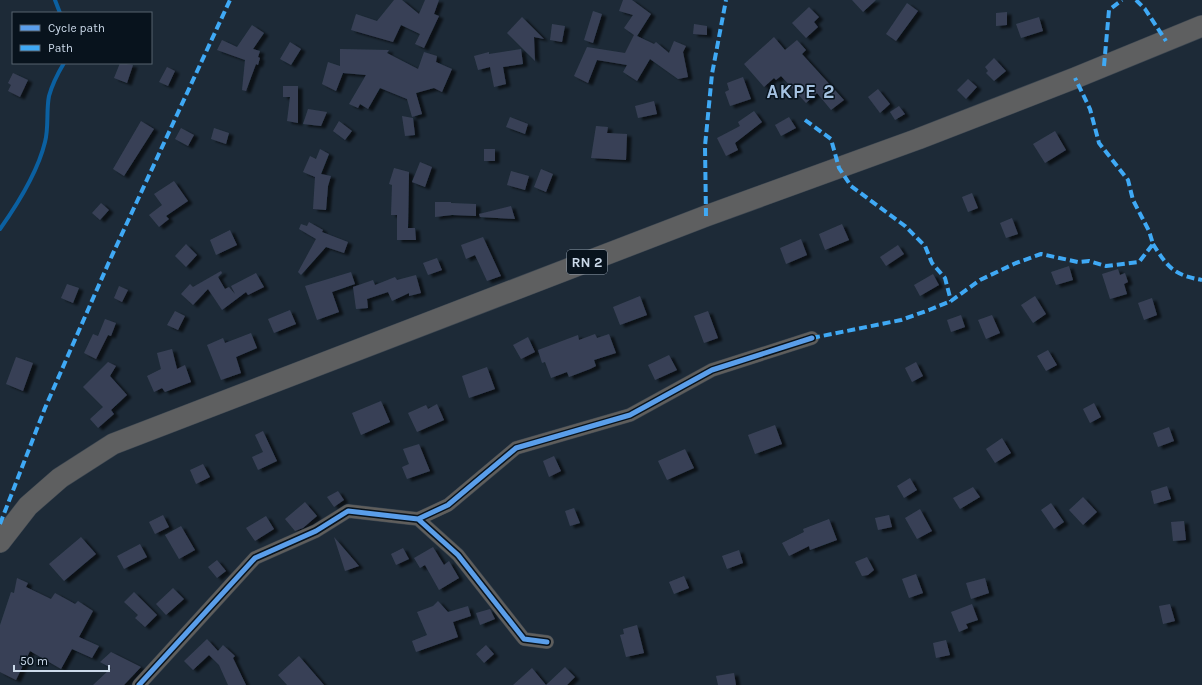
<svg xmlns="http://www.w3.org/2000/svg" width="1202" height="685" viewBox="0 0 1202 685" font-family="Karla,sans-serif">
<defs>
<filter id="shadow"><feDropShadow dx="4.5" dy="2.5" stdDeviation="1" flood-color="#0009"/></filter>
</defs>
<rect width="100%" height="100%" fill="#1d2a37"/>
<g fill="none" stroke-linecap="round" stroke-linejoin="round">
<path stroke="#0b60a1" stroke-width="4" d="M55 0 60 13
M0 229C17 205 38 171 45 142 49 127 46 111 49 96 52 85 58 73 64 63"/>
</g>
<path fill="#384156" filter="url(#shadow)" d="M394 0H402L419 14 425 0H439L434 14 439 16 424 48 415 44 420 34 401 25 393 42 351 30 356 14 377 21Z
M623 0H632L651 14 637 36 654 44 656 42 669 53 674 41 686 46 683 52 688 77 678 79 650 59 637 81 623 72 627 65 597 60 588 83 574 76 587 47 625 53 634 35 624 28 633 15 619 11Z
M852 0H876L863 12Z
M907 3 918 11 896 41 886 34Z
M809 7 819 17 814 22 818 27 806 38 792 23Z
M593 11 602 14 593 43 584 40Z
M1007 12V25L996 26V13Z
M522 17 544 39 534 37 535 61 507 33Z
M1039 17 1043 31 1021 38 1016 24Z
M552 24 565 26 562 42 550 40Z
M694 24 707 26V35L693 34Z
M252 25 264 33 253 49 260 51 258 57 260 58 258 65 256 64 246 91 242 90 245 60 217 50 222 40 237 47Z
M774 37 785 50 797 40 806 50 802 54 844 100 831 110 817 93 806 103 781 76 776 80 774 78 764 87 744 64Z
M290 42 301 49 291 65 280 59Z
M340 49 389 50 387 53 418 69 424 52 437 56 436 62 452 69 442 92 434 88 416 93 422 114 412 117 407 99 380 88 368 109 360 104 358 108 349 104 366 75 343 73 336 91 322 84 328 62 340 66Z
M521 49 523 64 503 67 506 84 494 87 490 67 478 70 474 56 489 52V54Z
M994 58 1006 71 994 81 986 73 988 71 985 67Z
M120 63 133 65 127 83 114 78Z
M167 67 175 71 168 86 159 82Z
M13 73 28 80 20 97 8 91 11 85 8 83Z
M743 77 751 99 730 106 725 92 729 90 727 83Z
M968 79 977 87 966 99 957 90Z
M283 86H298V123L287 121 290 97H283Z
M878 89 890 104 880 113 868 97Z
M654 101 657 114 638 118 635 106Z
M899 106 905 114 895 120 890 112Z
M308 109 327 112 321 126 303 124Z
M754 111 762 122 735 143 738 150 726 156 717 138 740 126 738 122Z
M402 116 413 118 415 135 405 136Z
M510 117 528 124 525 134 506 127Z
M789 117 796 128 781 136 775 125Z
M141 121 154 129 124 176 113 169Z
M339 121 352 131 345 140 333 131Z
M596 126 608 127 607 133 627 134 626 160 591 158Z
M181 128 194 135 188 146 175 139Z
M214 128 229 133 226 144 211 139Z
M1055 131 1066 150 1045 163 1033 144Z
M320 149 329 154 321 174 331 176 328 186 326 210 313 209 315 177 303 172 310 156 316 159Z
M484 149H495V161H484Z
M420 162 432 167 425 187 412 182Z
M394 168 409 172 408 228H415L416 240H397V215H391L392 185 389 184Z
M541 169 553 174 546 192 534 187Z
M511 171 529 176 525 190 507 185Z
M174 181 188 201 166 216 169 219 159 227 149 215 162 205 154 194Z
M972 193 978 208 968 212 962 197Z
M435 202H451V203L476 204V216L452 215 435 217Z
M101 203 109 210 100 220 92 213Z
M511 206 515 219 480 217 479 214Z
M1012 218 1018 234 1006 238 1000 223Z
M309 222 323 230 322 232 348 242 344 253 326 247 301 275 298 272 316 239 299 229 301 224 307 226Z
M842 224 849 240 825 250 819 234Z
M230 230 237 245 216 255 210 240Z
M483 237 501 276 487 281 475 255 466 259 461 245Z
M801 239 807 255 786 264 780 248Z
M186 244 197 255 186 267 175 256Z
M898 245 904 254 886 266 880 257Z
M437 258 442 270 428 275 423 263Z
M1069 266 1073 280 1056 285 1051 272Z
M1118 269 1120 275 1125 273 1128 282 1124 284 1127 294 1110 299 1102 274Z
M221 271 222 273 218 277 225 289 229 287 235 294 231 286 256 273 264 287 248 295 246 292 222 310 208 289 193 305 181 294 190 284 193 287Z
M351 272 355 284 332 292 339 312 317 320 305 286Z
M933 274 939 285 920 296 914 285Z
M416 275 421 293 409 296V293L392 301 388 292 367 299 368 308 356 309 353 287 373 280 375 285 395 277 397 280Z
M67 284 79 288 73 303 61 298Z
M119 286 128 290 122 302 114 298Z
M640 296 647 315 620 325 613 307Z
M1035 296 1046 314 1033 323 1021 305Z
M1152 298 1157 315 1144 320 1138 303Z
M290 310 296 324 274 333 268 319Z
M175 311 185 316 178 330 167 325Z
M708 311 718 338 704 343 694 316Z
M961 315 965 327 951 332 947 320Z
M992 315 1000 333 986 339 978 320Z
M105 319 116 323 111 336 108 335 96 359 84 353 93 334 98 336Z
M251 333 257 348 236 357 241 373 221 380 207 345 223 338 225 343Z
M595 334 597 338 609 334 616 353 594 360 596 366 590 369 569 377 567 372 551 378 545 362 542 363 538 350 578 335 579 340Z
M528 337 535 352 521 359 513 345Z
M172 349 177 369 185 365 191 382 165 392 162 388 154 392 147 376 161 369 157 353Z
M1048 350 1057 365 1046 371 1037 356Z
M669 355 677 370 655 380 648 365Z
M16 357 33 363 23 391 6 384Z
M108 362 116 366 110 376 127 395 111 410 114 414 98 428 90 419 103 407 83 387Z
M916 362 923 376 912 382 905 368Z
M487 367 495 389 469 398 462 376Z
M381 401 390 422 361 435 352 413Z
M1094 403 1101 417 1090 423 1083 409Z
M437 404 444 420 417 432 408 413 426 405 428 409Z
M775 425 782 444 755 454 748 435Z
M1169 427 1174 441 1158 447 1153 433Z
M263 431 277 461 258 470 252 457 263 452 255 435Z
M1002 438 1011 453 995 463 986 449Z
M419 444 430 471 407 479 402 467 409 464 403 449Z
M685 449 694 468 667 480 658 461Z
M554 456 561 471 549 477 543 461Z
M203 464 210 477 196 484 190 470Z
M910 478 917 490 904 498 897 486Z
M1167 486 1171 499 1154 504 1151 491Z
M973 487 980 497 960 509 953 498Z
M338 491 344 500 334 507 327 497Z
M1083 497 1097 512 1083 525 1069 510Z
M305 502 317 516 303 528 295 531 285 519Z
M1051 503 1064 522 1054 529 1041 510Z
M574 508 580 523 570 526 565 511Z
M920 509 932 531 917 539 905 518Z
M163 515 169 527 155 534 149 522Z
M889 515 892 527 878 530 875 518Z
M266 516 274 529 255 541 246 528Z
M829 519 837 540 810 550 809 546 789 556 782 543 804 532 803 529Z
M1184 521 1186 540 1173 541 1171 522Z
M181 526 195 550 179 559 165 535Z
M81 537 96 554 64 581 49 564Z
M334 537 359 566 345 571Z
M140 544 147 557 124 569 117 556Z
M433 547 444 565 449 561 459 578 439 590 425 565 420 568 414 558Z
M403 548 409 559 396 565 391 554Z
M739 550 743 563 727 569 722 556Z
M867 557 874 570 868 575 862 576 855 562Z
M217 560 226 571 217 578 208 567Z
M916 574 923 593 909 598 902 579Z
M684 576 689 588 674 594 669 582Z
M17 578 28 583 26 587 51 599 55 593 75 604 78 601 93 611 79 637 99 646 92 658 72 649 61 669 30 651 16 680 0 672V625L11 592 14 593Z
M985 578 989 593 971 599 966 583Z
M173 588 184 599 166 615 156 604Z
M134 592 157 615 145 627 135 618 138 615 124 602Z
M438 601 448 612 468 606 471 616 453 622 458 637 416 652 412 641 427 635 417 612 433 606Z
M972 604 978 620 966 624 968 628 959 632 951 612Z
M1170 604 1175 621 1163 624 1159 606Z
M490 609 495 619 480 625 476 613Z
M637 625 644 653 626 657 620 635 624 634 623 629Z
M207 639 218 651 223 645 235 656 233 658 246 685H228L219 665 209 655 193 670 184 661Z
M946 640 950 655 936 658 933 643Z
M486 645 494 654 484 663 476 654Z
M111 652 141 667 124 685H93L111 668 100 662Z
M299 656 324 685H287L278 675Z
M565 667 575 677 567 685H513L532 668 546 685Z
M734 673 736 685H718L716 676Z"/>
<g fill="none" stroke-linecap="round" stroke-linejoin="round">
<defs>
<path id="street" d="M418 519 448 505 516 448 630 415 712 370 812 338
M139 685 255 558 316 531 348 511 418 519 458 555 524 639 547 642"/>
<path id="primary" d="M0 542 28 506 60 478 113 444 706 216 918 139 1075 78 1202 26"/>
</defs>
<use href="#street" stroke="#3c4651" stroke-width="14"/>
<use href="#primary" stroke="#3c4651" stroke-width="22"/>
<use href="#street" stroke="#5f5e5c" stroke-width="13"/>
<use href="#primary" stroke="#5e5f60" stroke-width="21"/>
<path stroke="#3fa9f5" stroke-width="4" stroke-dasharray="8 4" stroke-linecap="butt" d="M1136 0 1145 9 1166 41
M1104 66 1109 10 1122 0
M805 120 831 139 839 168 851 186 905 226 925 246 932 263 945 278 951 301
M706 216 705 146 712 74 726 0
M1153 244C1168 268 1174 275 1202 280
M812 338 901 320 929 310 951 301 980 280 1016 263 1041 254 1078 262 1089 261 1106 266 1139 262 1153 244 1149 231 1133 200 1128 180 1099 143 1090 109 1075 78
M0 524 45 408 109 262 230 0"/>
<defs>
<path id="cycleway" d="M418 519 448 505 516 448 630 415 712 370 812 338
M139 685 255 558 316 531 348 511 418 519 458 555 524 639 547 642"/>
</defs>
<use href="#cycleway" stroke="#08131d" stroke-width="8"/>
<use href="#cycleway" stroke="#5a9eea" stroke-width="5"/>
</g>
<g text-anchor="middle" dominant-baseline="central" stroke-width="3" stroke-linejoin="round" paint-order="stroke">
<rect fill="#08131d" stroke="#919eac" stroke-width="1" x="567" y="250" width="40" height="24" rx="3"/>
<g font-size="14" font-weight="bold" fill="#ccdaea">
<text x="587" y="262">RN 2</text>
</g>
<g font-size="19" font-weight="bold" letter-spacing="1" fill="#a5c2e1" stroke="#08131d">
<text x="801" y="92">AKPE 2</text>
</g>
</g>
<rect x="12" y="12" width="140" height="52" fill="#08131d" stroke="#56636f"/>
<rect x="20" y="25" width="20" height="6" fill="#5a9eea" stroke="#56636f"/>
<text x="48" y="32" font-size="12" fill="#ccdaea">Cycle path</text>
<rect x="20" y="45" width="20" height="6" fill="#3fa9f5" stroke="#56636f"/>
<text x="48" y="52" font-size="12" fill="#ccdaea">Path</text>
<path d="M14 665v6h95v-6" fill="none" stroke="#ccdaea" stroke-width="2"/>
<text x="20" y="665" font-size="12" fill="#ccdaea" stroke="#08131d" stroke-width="3" paint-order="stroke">50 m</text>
</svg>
